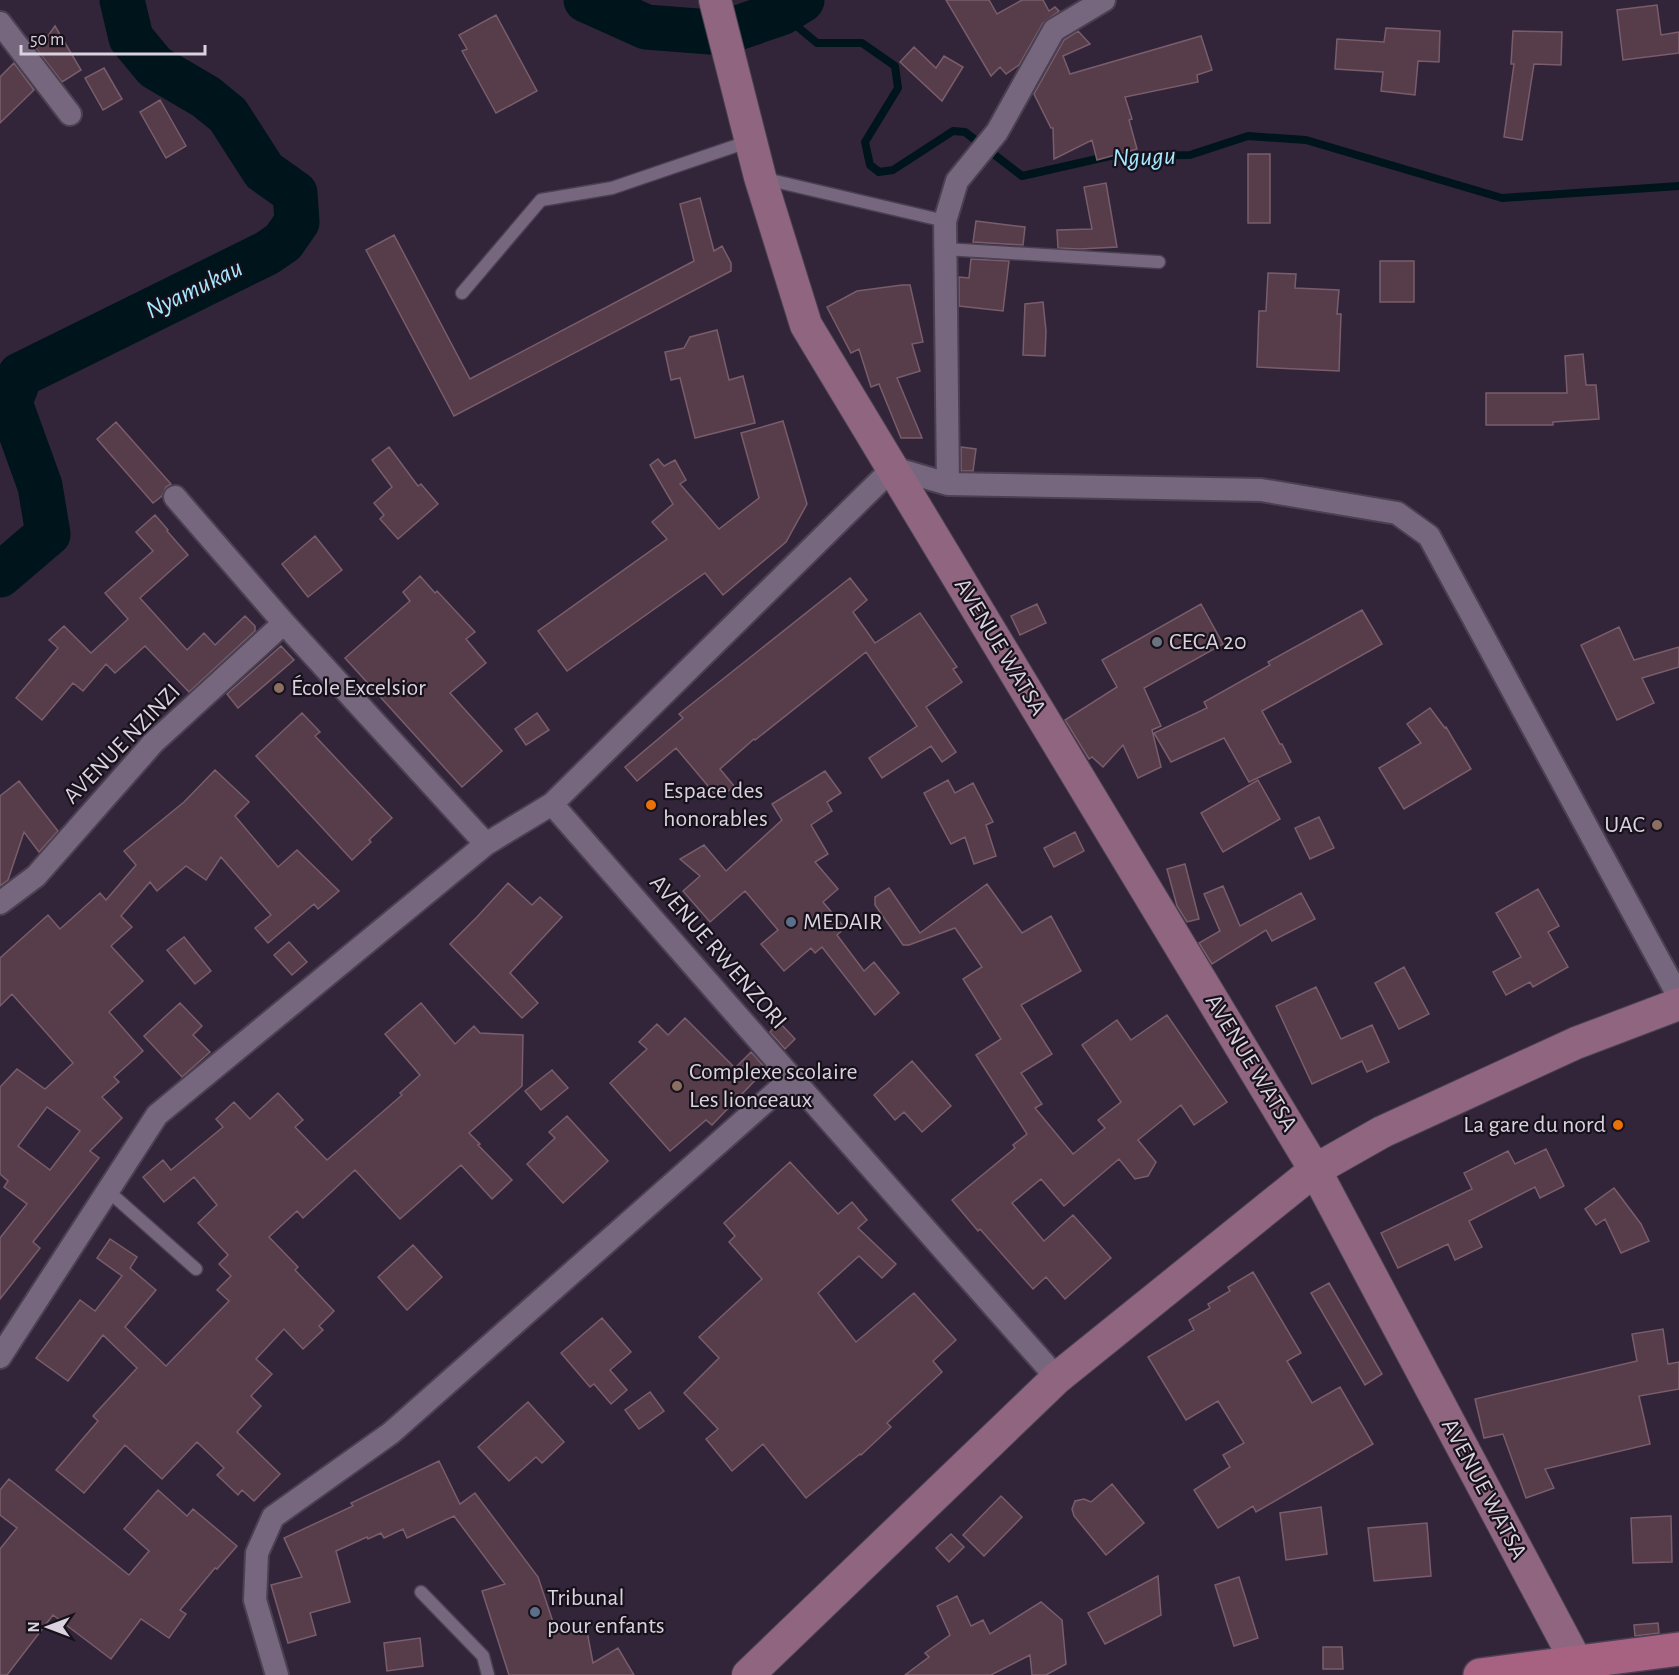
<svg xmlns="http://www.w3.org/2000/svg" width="1679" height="1675" viewBox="0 0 1679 1675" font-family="'Alegreya Sans',sans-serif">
<rect width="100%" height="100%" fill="#32253a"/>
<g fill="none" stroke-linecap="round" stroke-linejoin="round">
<path stroke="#00141c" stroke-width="8" d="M781 13 817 43H862L895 66 898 88 865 142 870 165 879 172 893 170 953 131 965 132 1022 176 1110 156 1190 155 1248 136 1306 140 1502 198 1679 186"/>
<path stroke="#00141c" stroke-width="45" d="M586 0 646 27 723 33 781 13 802 0
M0 575 48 534 40 486 10 403 20 375 267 253 283 242 297 222 295 193 264 171 228 115 206 97 155 67 131 38 122 0"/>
</g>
<path fill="#573d4a" stroke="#795d6b" stroke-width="1.5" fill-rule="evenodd" d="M946 0H989L997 14 1022 0H1043L1049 11 1055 7 1059 11 1043 23 1019 65 1006 74 1000 67 991 76Z
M1657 5 1661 35 1679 32V53L1623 60 1617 10Z
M496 15 537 91 496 113 462 51 467 49 459 35Z
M55 26 81 70 62 82 35 47 43 43Z
M1386 28 1440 31 1439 62 1418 61 1415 95 1381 91 1383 72 1335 69 1337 39 1384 42Z
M1078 31 1090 44 1063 56 1070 74 1201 36 1212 70 1197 75 1198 82 1125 97 1132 119 1129 120 1137 149 1097 160 1092 140 1054 159 1053 128H1051L1034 94 1064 40Z
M1513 31 1562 32 1561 65 1534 64 1522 140 1504 137 1514 64H1511Z
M914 47 936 68 944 56 963 67 942 101 900 62Z
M14 63 34 90 0 123V77Z
M104 68 122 99 103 110 85 78Z
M160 100 186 146 166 158 140 112Z
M1248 154H1270V223H1248Z
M1106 183 1117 247 1080 249 1058 248 1057 230 1092 229 1084 187Z
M700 198 714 251 722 246 731 263V271L454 416 366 250 394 235 470 379 694 261 680 204Z
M976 221 1025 227 1023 245 973 242Z
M971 259 1009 261 1003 311 959 306V277L969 278Z
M1380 261H1414V302H1380Z
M1268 273 1296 274 1295 288 1339 290 1337 314H1341L1339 371 1257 367 1259 311H1266Z
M902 285H910L923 342 912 344 920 371 897 378 922 438H901L879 384 871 387 859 349 851 353 827 307 857 291Z
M1043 302 1046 331 1045 356 1023 355 1025 304Z
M717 330 729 380 743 376 755 423 695 438 680 378 671 380 665 352 684 348 690 337Z
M1583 354 1586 385H1596L1599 419 1553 422V425H1486V393H1567L1565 356Z
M783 421 807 504 786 542 723 595 705 573 567 671 538 631 667 539 652 522 673 504 650 465 658 459 664 466 675 460 686 480 680 484 719 529 759 498 741 433Z
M116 422 171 484 166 487 162 496 153 503 97 439Z
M389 447 418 486 421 484 438 504 398 539 380 519 384 515 374 503 392 487 372 460Z
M961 447 976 449 973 471H961Z
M155 515 168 530 167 531 188 555 140 598 187 650 204 633 215 645 245 616 255 626V631L189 692 145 646 115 673 106 664 83 691 73 683 42 720 16 698 58 648 49 640 64 626 91 653 128 619 105 593 153 551 136 532Z
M315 536 342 570 308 597 282 564Z
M420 576 435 593 437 591 475 632 466 639 486 663 450 693 502 751 462 787 345 658 410 601 403 592Z
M850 578 867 600 853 612 875 643 920 613 957 667 953 669 962 682 926 707 956 752 942 762 931 746 882 778 869 758 917 726 866 652 755 740 754 739 720 769 734 786 719 799 676 748 637 781 625 767 683 718 679 714Z
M1037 604 1046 623 1020 635 1011 616Z
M1201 604 1223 644 1144 688 1161 726 1152 730 1161 767 1138 778 1123 745 1103 767 1092 757 1089 759 1065 720 1117 687 1102 660Z
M1362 610 1382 644 1262 711 1280 744H1282L1291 762 1249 782 1224 738 1171 762 1154 733 1207 708 1204 702 1270 665 1268 662Z
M1619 627 1634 660 1679 647V667L1642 678 1654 703 1617 720 1581 645Z
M281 646 294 660 238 708 227 694Z
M1430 708 1445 728 1446 727 1471 769 1404 809 1379 768 1421 743 1407 724Z
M302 713 320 732 315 736 392 818 369 840 371 842 352 860 256 756Z
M537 713 549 730 526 745 515 729Z
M215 770 249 802 235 816 278 867 297 850 339 891 318 909 314 904 268 943 255 928 271 915 221 857 206 880 186 866 157 891 150 882 121 916 132 927 111 946 143 981 109 1012 143 1051 114 1077 119 1082 102 1097 122 1118 90 1151 99 1158 33 1242 40 1248 0 1299V1238L27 1204 4 1187 8 1181 0 1174V1087L17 1069 45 1089 73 1063 12 994 0 1006V958L48 915 60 929 100 893 106 900 136 865 124 851 184 802ZM47 1107 80 1131 50 1170 18 1146Z
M825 771 841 793 827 802 832 811 811 825 828 854 815 862 838 889 823 902 845 928 837 935 864 971 874 962 899 993 875 1015 822 947 815 953 811 948 784 971 761 944 778 930 745 891 710 922 683 891 700 876 680 859 704 845 726 871 782 820 772 804Z
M948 780 955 793 973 783 993 822 986 825 996 856 974 864 965 837 951 844 924 793Z
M1258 780 1280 819 1223 852 1201 813Z
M19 781 58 831 39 852 24 832 8 880 0 886V796Z
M1319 817 1334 848 1310 859 1295 828Z
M1075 832 1084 851 1054 867 1044 848Z
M1185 864 1199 919 1187 922 1177 906 1167 869Z
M508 883 532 905 540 897 562 917 510 973 538 1003 522 1018 450 944 477 917Z
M987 884 1022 933 1051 916 1081 971 1021 1005 1052 1054 1021 1073 1042 1104 1035 1108 1073 1154 1105 1128 1098 1120 1121 1102 1082 1045 1117 1020 1131 1040 1167 1015 1227 1102 1194 1125 1181 1105 1138 1140 1156 1162 1148 1176 1135 1179 1119 1159 1064 1206 1041 1179 1012 1203 1044 1241 1073 1215 1111 1258 1065 1299 1046 1277 1033 1289 980 1229 978 1231 952 1200 1015 1148 1013 1145 1027 1134 976 1055 1001 1039 963 979 982 967 955 928 909 945H903L875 905V897L889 888 920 933Z
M1223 886 1240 926 1301 893 1315 919 1272 941 1266 930 1212 964 1199 943 1220 931 1204 894Z
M1538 889 1559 926 1548 932 1568 967 1533 987 1530 982 1506 995 1493 972 1521 957 1496 913Z
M184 937 211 971 195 984 167 950Z
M289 942 307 962 292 975 274 955Z
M1404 967 1429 1014 1399 1029 1375 983Z
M1316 987 1341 1039 1372 1025 1389 1062 1367 1072 1362 1061 1312 1084 1276 1006Z
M180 1003 202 1026 193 1035 210 1052 182 1077 144 1036Z
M421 1003 455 1044 474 1026 480 1033 523 1035 522 1086 469 1133 480 1144 478 1145 512 1180 492 1199 461 1165 400 1219 355 1170 303 1218 297 1211 269 1237 298 1267 295 1270 334 1311 319 1326 323 1330 303 1349 284 1329 256 1359 272 1374 251 1396 261 1406 237 1432 280 1474 254 1501 242 1490 238 1495 217 1475 224 1468 197 1442 162 1479 125 1445 84 1493 56 1470 98 1421 93 1416 137 1368 103 1335 68 1381 36 1358 80 1300 95 1311 122 1276 97 1258 110 1239 137 1257 130 1268 156 1290 125 1327 166 1366 229 1301 217 1290 231 1276 219 1264 228 1255 198 1223 217 1205 194 1177 164 1202 143 1177 163 1160 171 1170 223 1127 216 1119 234 1102 250 1119 278 1093 303 1120 295 1127 327 1160 402 1095 400 1093 420 1075 385 1034Z
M685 1018 735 1068 751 1052 766 1069 712 1125 706 1120 670 1151 610 1083 647 1049 639 1042 657 1024 668 1035Z
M779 1022 795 1039 785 1049 770 1032Z
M912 1061 951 1106 922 1132 904 1112 895 1120 874 1095Z
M552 1070 568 1088 541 1110 525 1091Z
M567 1116 608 1161 563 1203 527 1164 555 1138 549 1132Z
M1546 1149 1564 1186 1540 1198 1535 1187 1469 1221 1482 1247 1455 1260 1448 1244 1398 1268 1381 1233 1472 1189 1464 1173 1508 1151 1515 1164Z
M790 1162 838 1214 852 1202 867 1220 858 1228 896 1264 882 1278 859 1256 818 1293 856 1342 914 1293 956 1340 933 1361 942 1372 887 1423 891 1427 861 1455 860 1454 806 1498 763 1444 732 1471 706 1439 718 1429 684 1393 719 1358 699 1337 762 1279 729 1242 735 1236 724 1223Z
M1614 1188 1641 1224 1649 1241 1621 1253 1605 1219 1596 1225 1585 1209Z
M413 1245 442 1277 407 1310 378 1277Z
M1253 1272 1301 1353 1287 1361 1312 1403 1340 1387 1373 1444 1256 1512 1253 1506 1218 1528 1194 1490 1230 1467 1223 1455 1244 1443 1218 1401 1186 1420 1148 1357 1194 1330 1189 1320 1210 1308 1208 1304 1230 1291 1228 1287Z
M1329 1283 1382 1374 1365 1385 1311 1293Z
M602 1318 631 1352 610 1370 627 1390 611 1404 594 1384 590 1387 561 1353Z
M1663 1329 1668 1364 1679 1362V1389L1639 1396 1650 1444 1545 1469 1554 1488 1526 1498 1503 1434 1484 1438 1475 1399 1637 1361 1632 1334Z
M650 1392 664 1411 639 1429 625 1410Z
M528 1402 564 1442 542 1463 536 1457 509 1481 478 1447Z
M439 1461 460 1504 475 1493 538 1577 556 1631 586 1626 593 1663 618 1648 634 1675H509L482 1591 505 1584 454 1516 407 1538 403 1529 384 1538 381 1533 368 1539 367 1537 336 1551 350 1602 310 1613 316 1635 288 1643 271 1585 302 1577 284 1538 353 1506 351 1503Z
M9 1479 129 1575 149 1551 124 1529 158 1490 187 1516 193 1509 237 1546 217 1569 215 1568 180 1610 186 1614 169 1638 141 1619 111 1659 53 1615 7 1675H0V1549L17 1528 0 1515V1490Z
M1112 1484 1144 1523 1106 1555 1074 1516 1072 1509 1075 1501 1084 1499 1091 1502Z
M1001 1496 1022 1517 984 1556 963 1535Z
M1321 1507 1327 1554 1286 1560 1280 1513Z
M1671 1516 1672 1562 1633 1563 1631 1518Z
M1427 1523 1431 1576 1374 1581 1368 1528Z
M951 1534 964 1547 949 1562 936 1548Z
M1158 1576 1161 1615 1105 1644 1088 1613Z
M1239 1577 1258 1638 1234 1646 1215 1585Z
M957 1596 971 1626 983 1620 990 1634 1041 1602 1062 1620 1066 1664 1046 1675H1032L1030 1655 991 1675H905L929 1657 925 1653 950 1635 937 1606Z
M1658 1623 1659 1633 1635 1636 1634 1625Z
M420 1638 423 1666 387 1671 384 1643Z
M1323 1647H1342L1343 1669H1323Z"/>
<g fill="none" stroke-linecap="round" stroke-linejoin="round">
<defs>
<path id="lane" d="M762 178 945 221
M945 249 1159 262
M462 293 541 200 612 188 750 141
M107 1190 196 1269
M421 1592 483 1656 488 1675"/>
<path id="street" d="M0 23 70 114
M948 484 945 221 957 181 997 132 1054 30 1104 0
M175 497 284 623 486 844
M552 804 792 1078 1057 1378
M0 903 36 876 153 743 284 623
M0 1357 157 1115 486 844 552 804 893 468 948 484 1261 490 1397 513 1429 536 1679 997
M277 1675 255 1600 257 1553 273 1517 391 1433 792 1078"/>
<path id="secondary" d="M715 0 760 177 806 325 1315 1170 1577 1663V1675
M748 1675 1057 1378 1315 1170 1382 1132 1576 1043 1679 1004"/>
<path id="primary" d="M1480 1675 1679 1649"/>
</defs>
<use href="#lane" stroke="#4b4052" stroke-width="15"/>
<use href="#street" stroke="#4b4052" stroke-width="26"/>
<use href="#secondary" stroke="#4b4052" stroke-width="34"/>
<use href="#primary" stroke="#4b4052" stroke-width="36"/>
<use href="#lane" stroke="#76677f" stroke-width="12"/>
<use href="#street" stroke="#76677f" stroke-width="22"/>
<use href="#secondary" stroke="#8f6580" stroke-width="32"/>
<use href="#primary" stroke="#a86281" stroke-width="33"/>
</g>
<circle fill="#6b7280" stroke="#16111a" stroke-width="2" cx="1157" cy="642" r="6"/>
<g fill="#8d6e63" stroke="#16111a" stroke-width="2">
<circle cx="279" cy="688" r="6"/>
<circle cx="1657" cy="825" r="6"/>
<circle cx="677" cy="1086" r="6"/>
</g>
<g fill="#e8710a" stroke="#16111a" stroke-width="2">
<circle cx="651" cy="805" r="6"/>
<circle cx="1618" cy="1125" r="6"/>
</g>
<g fill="#5c6f8a" stroke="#16111a" stroke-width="2">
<circle cx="791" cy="922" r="6"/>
<circle cx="535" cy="1612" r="6"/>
</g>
<g text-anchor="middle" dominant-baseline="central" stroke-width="4.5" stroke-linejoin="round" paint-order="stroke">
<g font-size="24" fill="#dad2df" stroke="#16111a" text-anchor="start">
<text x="1169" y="642">CECA 20</text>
<text x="291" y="688">École Excelsior</text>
<text x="663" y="791">Espace des<tspan x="663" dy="28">honorables</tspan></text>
<text x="1645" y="825" text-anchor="end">UAC</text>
<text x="803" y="922">MEDAIR</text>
<text x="689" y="1072">Complexe scolaire<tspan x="689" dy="28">Les lionceaux</tspan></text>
<text x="1606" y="1125" text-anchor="end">La gare du nord</text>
<text x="547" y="1598">Tribunal<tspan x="547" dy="28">pour enfants</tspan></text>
</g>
<g font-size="24" fill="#dad2df" stroke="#16111a">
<text transform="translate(1000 647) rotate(59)">AVENUE WATSA</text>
<text transform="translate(122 744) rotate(-46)">AVENUE NZINZI</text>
<text transform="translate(718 952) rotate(49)">AVENUE RWENZORI</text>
<text transform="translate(1251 1063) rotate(59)">AVENUE WATSA</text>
<text transform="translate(1484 1489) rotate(62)">AVENUE WATSA</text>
</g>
<g font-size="26" font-style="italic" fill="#a4e9ff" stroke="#16111a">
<text transform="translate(1144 157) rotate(-2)">Ngugu</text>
<text transform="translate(194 289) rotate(-26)">Nyamukau</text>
</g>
</g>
<g transform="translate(48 1627) rotate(270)" stroke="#16111a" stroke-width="4.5" paint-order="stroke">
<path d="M0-4.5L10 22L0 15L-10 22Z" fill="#dad2df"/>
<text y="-9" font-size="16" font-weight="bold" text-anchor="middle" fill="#dad2df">N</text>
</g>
<path d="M21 45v9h184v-9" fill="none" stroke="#dad2df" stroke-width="3"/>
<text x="30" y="45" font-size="18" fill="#dad2df" stroke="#16111a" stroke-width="4.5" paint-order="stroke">50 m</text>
</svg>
